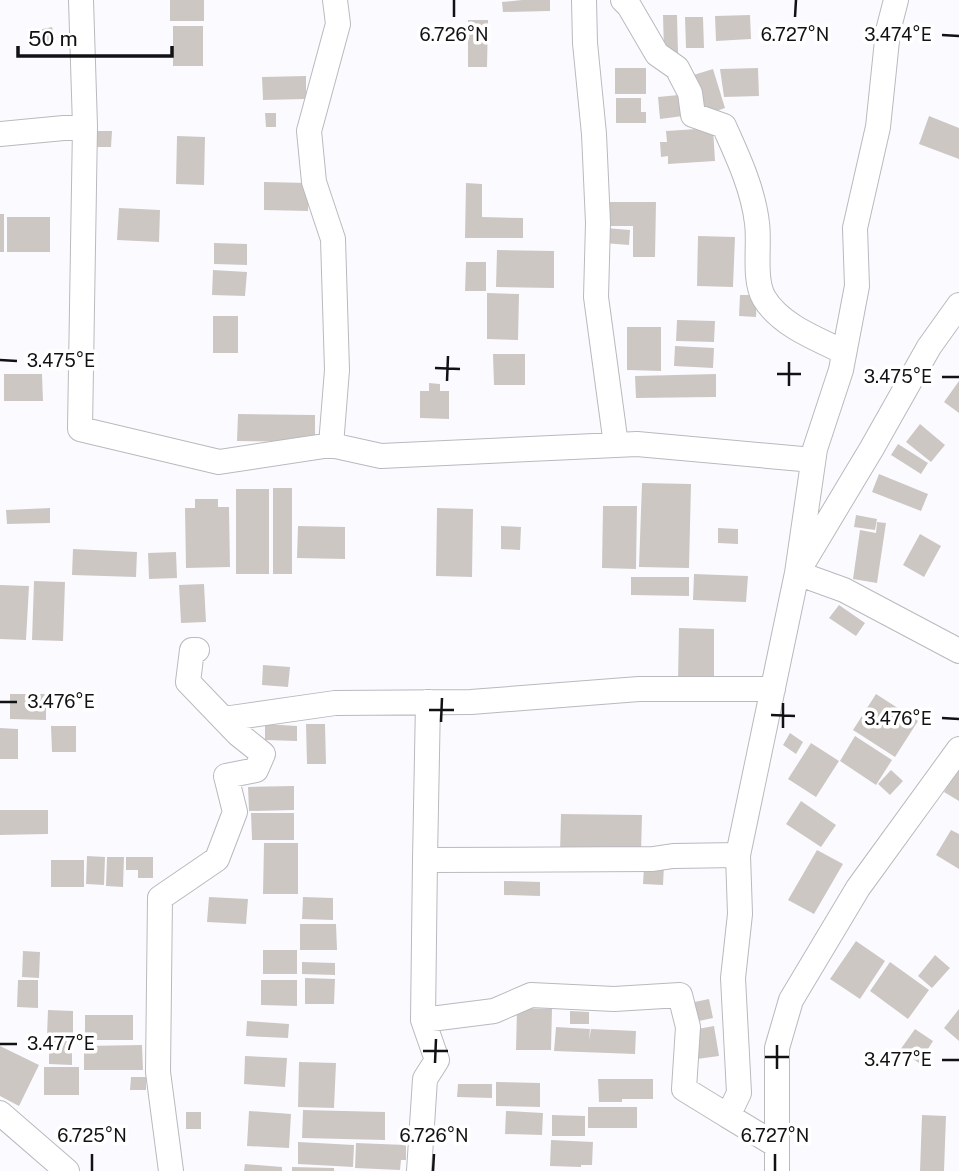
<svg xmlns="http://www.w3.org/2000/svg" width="959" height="1171" viewBox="0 0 959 1171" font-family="'Public Sans',sans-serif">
<rect width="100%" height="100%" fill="#fbfbff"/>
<path fill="#cdc7c4" d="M170 0H204V21H170Z
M522 0H550V11L503 12 502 2Z
M663 15H677L678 53H664Z
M750 15 751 39 716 41 715 16Z
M685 17H703L704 48H686Z
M468 20H488L487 67H468Z
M173 26H203V66H173Z
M52 27 55 41 41 44 38 30Z
M615 68H646V94H615Z
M758 68 759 96 724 97 720 69Z
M713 69 725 108 700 117 687 77Z
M306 76V99L263 100 262 77Z
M689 94 691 115 660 119 658 97Z
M616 98H641V112H646V123H616Z
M265 113H276V127H266Z
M929 116 959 128V159L919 144Z
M713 128 715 161 668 164V156L661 157 660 142H667L666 131Z
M92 131H112L111 147H92Z
M177 136 205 137 204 185 176 184Z
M264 182 309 183 308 211 264 210Z
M466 183 482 184V217L523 218V238H465Z
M610 202H656L655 257H633V226H610Z
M119 208 160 210 159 242 117 240Z
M0 214H4V252H0Z
M7 217H50V252H7Z
M605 228 630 230 629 245 604 243Z
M698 236 735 237 733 287 697 286Z
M214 243 247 244V265L214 264Z
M497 250 554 251V288L496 287Z
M466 262H486V291H465Z
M213 270 247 272 245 296 212 295Z
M487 293 519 294 518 340 487 339Z
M740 295H757L756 317 739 316Z
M213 316H238V353H213Z
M677 320 715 321 714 342 676 341Z
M627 327H661V371L627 370Z
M675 346 714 348 713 368 674 366Z
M493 354H525V385H494Z
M4 374H42L43 401H4Z
M716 374V397L636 398 635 376Z
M959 381V413L944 402Z
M429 383 440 384V391H449V419L420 418V391H429Z
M238 414 315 415V442L237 441Z
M920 424 945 445 931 462 906 442Z
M898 444 928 463 921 474 891 455Z
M879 474 928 494 921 511 872 492Z
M642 483 691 484 689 568 639 567Z
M273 488H292V574H273Z
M236 489H269V574H236Z
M195 499H218V507H229L230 567 186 568 185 508H195Z
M603 506H637L636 569 602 568Z
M50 508V523L7 524 6 510Z
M437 508 473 509 472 577 436 576Z
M856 515 877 519 875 530 854 527Z
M877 522 886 523 877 583 853 579 860 530 876 533Z
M298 526 345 527V559L297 558Z
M501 526 521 527 520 550 501 549Z
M718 528 738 529V544L718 543Z
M920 534 941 546 924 577 903 565Z
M73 549 137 552 136 577 72 575Z
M176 552 177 578 149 579 148 553Z
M694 574 748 576 746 602 693 600Z
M631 577H689V596L631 595Z
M34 581 65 582 63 641 32 640Z
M204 584 206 622 181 623 179 585Z
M0 585 29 586 26 640 0 639Z
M839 605 865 623 856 636 829 618Z
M679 628 714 629V682L678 681Z
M263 665 290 667 288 687 262 685Z
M10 694H46V720L10 719Z
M876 694 918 721 895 757 853 730Z
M265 724 297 726V741L265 740Z
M306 724H325L326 764H307Z
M51 726H76V752H52Z
M0 728 18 729V759H0Z
M790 733 803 742 796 754 783 745Z
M855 736 892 760 876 785 840 761Z
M811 743 839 761 816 797 788 779Z
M959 767V801L944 792Z
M891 770 903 781 890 795 878 784Z
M294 786V810L249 811 248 787Z
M801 801 836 825 821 847 786 824Z
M0 810H48V834L0 835Z
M251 813H294V840H252Z
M561 814 642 815 641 854 560 853Z
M951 830 959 834V869L936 855Z
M264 843H298V894H263Z
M817 850 843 864 814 914 788 900Z
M87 856 105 857 104 885 86 884Z
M107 857H124L123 887 106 886Z
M126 857H153V878H138V870H126Z
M51 860H84V887H51Z
M644 866H664L663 885 643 884Z
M504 881 540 882V896L504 895Z
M209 897 248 899 246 924 207 922Z
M303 897 333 898V920L302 919Z
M300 924H336L337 950H300Z
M856 941 885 961 860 999 830 979Z
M263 950H297V974H263Z
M23 951 40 952 39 978 22 977Z
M935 955 950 968 932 988 918 976Z
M302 962 335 963V975L302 974Z
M890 962 929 990 908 1019 870 991Z
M305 978 335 979 334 1004H305Z
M18 980H38V1008L17 1007Z
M261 980H297V1006L261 1005Z
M709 999 713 1018 694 1022 690 1003Z
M517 1008 552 1009 551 1050H516Z
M959 1009V1041L944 1028Z
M48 1010 73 1011V1037L47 1036Z
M570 1011 589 1012V1024H570Z
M85 1015H133V1040H85Z
M247 1021 289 1024 288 1038 246 1036Z
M714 1026 719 1056 697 1059 692 1030Z
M556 1027 590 1029 589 1040 591 1029 636 1031 635 1054 554 1051Z
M915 1029 933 1041 919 1063 900 1050Z
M49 1039H72V1065L49 1064Z
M142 1045 143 1070H84V1046Z
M0 1046 39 1065 19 1106 0 1096Z
M245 1056 287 1058 285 1087 244 1084Z
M299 1062 336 1063 334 1108 298 1107Z
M44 1067H79V1095H44Z
M131 1077H146V1090H130Z
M598 1079H653V1099H622V1102H599Z
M496 1082 540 1083V1107L496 1106Z
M458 1084H492V1098L457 1097Z
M588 1107H637V1128H588Z
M303 1110 385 1112V1140L302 1138Z
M249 1111 291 1114 289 1148 247 1146Z
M506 1111 543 1113 542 1135 505 1134Z
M186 1112H201V1129H186Z
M552 1115 585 1116V1136H552Z
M922 1115 946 1116 944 1171H920Z
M551 1140 593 1142 592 1165H581V1167L550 1166Z
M298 1142 354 1145 353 1167 298 1164Z
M356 1143 406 1145V1160H401L400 1170 355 1168Z
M245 1164 282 1167V1171H244Z
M292 1167 334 1168V1171H292Z"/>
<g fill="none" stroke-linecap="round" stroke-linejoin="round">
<defs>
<path id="street" d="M81 0 85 126 80 429 219 462 331 445
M335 0 338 24 309 131 314 182 333 239 337 370 331 445 381 456 637 444 813 460
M584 0 585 43 594 134 598 223 596 297 616 445
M623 0 629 6 657 54 677 68 690 93 693 115 724 126C738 157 753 189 757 223 760 244 753 279 764 298 780 325 817 339 844 352
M0 134 85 126
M803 563 872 448 929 347 959 305
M797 573 844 590 959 651
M224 719 335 703 471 702 639 689H773
M738 855 797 573 815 449 841 370 857 286 855 228 878 127 888 31 896 0
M425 860 428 702
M423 1020 425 860 653 859 673 856 738 855 740 914 733 978 739 1093 728 1116 776 1145
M0 1113 67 1171
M171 1171 158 1072 160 898 217 859 235 812 226 776 256 770 263 754 238 734 188 682 192 650H197
M419 1171 425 1079 437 1060 423 1020 494 1011 531 995 614 999 680 995 688 1027 684 1089 728 1116
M777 1171V1048L791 1000 858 888 959 749"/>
</defs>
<use href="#street" stroke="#b9b9be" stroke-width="26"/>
<use href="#street" stroke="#fff" stroke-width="24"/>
</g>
<path fill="none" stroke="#121214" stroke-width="2.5" d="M454 17V0M795 17 796 0M942 35 959 36M0 360 17 361M435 368 460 369M777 374H801M942 377H959M447 381 448 356M789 386V362M0 702H17M429 710H454M771 715 795 716M942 718 959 719M441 722 442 698M783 728V703M0 1044H17M423 1051H448M765 1057H789M942 1060H959M435 1063 436 1039M777 1069V1045M92 1171V1154M433 1171 434 1154M775 1171V1154"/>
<g font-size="18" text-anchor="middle" fill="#121214" stroke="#fff" stroke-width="7" stroke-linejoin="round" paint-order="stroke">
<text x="454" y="41">6.726°N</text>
<text x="795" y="41">6.727°N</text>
<text x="898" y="41">3.474°E</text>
<text x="61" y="367">3.475°E</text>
<text x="898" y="383">3.475°E</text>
<text x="61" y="708">3.476°E</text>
<text x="898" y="725">3.476°E</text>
<text x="61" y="1050">3.477°E</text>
<text x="898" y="1066">3.477°E</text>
<text x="92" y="1142">6.725°N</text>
<text x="434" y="1142">6.726°N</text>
<text x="775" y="1142">6.727°N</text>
</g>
<path d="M18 46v10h154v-10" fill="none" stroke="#121214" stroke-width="3.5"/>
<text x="28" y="46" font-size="21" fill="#121214" stroke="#ffffff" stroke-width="5" paint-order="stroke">50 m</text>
</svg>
